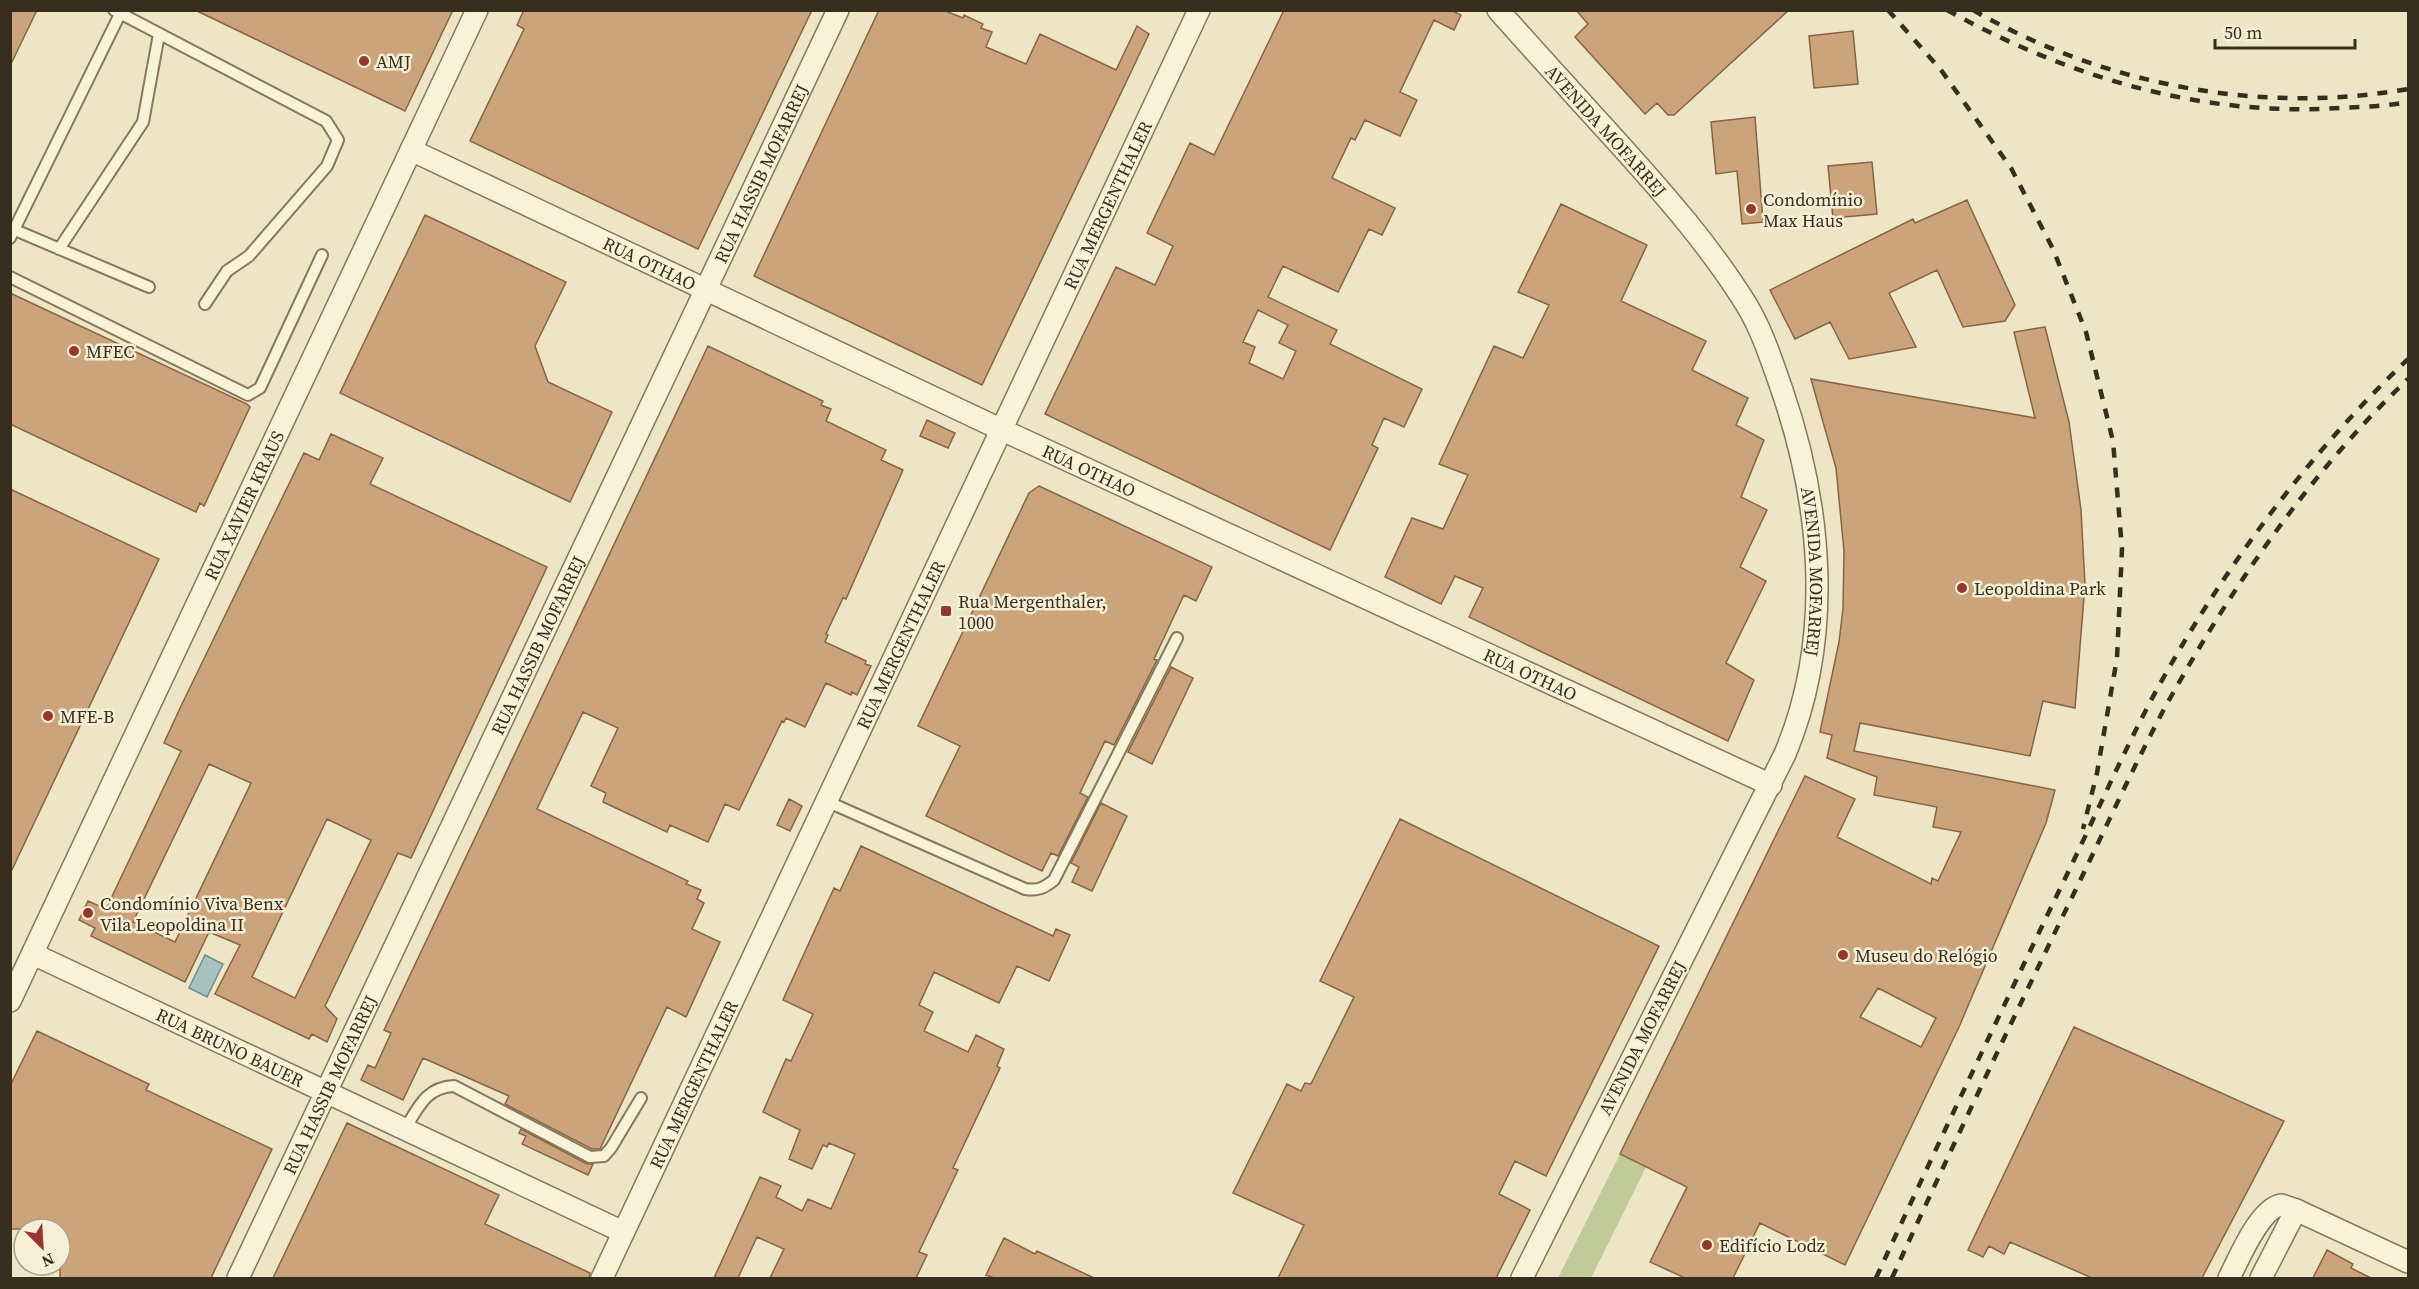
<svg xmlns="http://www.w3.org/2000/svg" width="2419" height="1289" viewBox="0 0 2419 1289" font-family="'Source Serif 4',serif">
<rect width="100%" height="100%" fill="#ede5c5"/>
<path fill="#c1cb99" d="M1620 1154 1646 1167 1591 1278H1558Z"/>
<path fill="#a7c1bc" stroke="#6d8f8a" stroke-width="1.5" d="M205 955 223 964 207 997 189 988Z"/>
<path fill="#cba47c" stroke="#876442" stroke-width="1.5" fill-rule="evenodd" d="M10 10H37L10 66Z
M195 10H453L405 111Z
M524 10H812L698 249 470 141 524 29 517 25Z
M879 10H943L963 18 964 15 983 24 981 28 992 32 986 47 1026 64 1040 34 1116 70 1137 26 1149 34 982 385 754 276Z
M1284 10H1451L1461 15 1454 30 1434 20 1400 92 1417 100 1400 136 1365 120 1355 140 1351 138 1332 178 1395 208 1382 235 1369 229 1338 292 1283 266 1268 297 1337 330 1330 344 1422 389 1404 427 1384 418 1372 445 1378 448 1330 550 1045 414 1116 267 1155 285 1173 246 1147 233 1190 143 1214 155ZM1258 310 1288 325 1279 343 1296 351 1283 379 1249 363 1255 347 1243 342Z
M1576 10H1789L1674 115H1668L1657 103 1645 114 1575 37 1588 24Z
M1853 31 1858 84 1814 88 1809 36Z
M1755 117 1763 222 1742 224 1737 171 1716 174 1711 122Z
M1872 162 1877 214 1833 218 1828 166Z
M1967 200 2015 305 2005 321 1963 327 1937 270 1889 293 1916 347 1849 359 1830 322 1795 339 1770 290 1913 219 1915 223Z
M1561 204 1647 245 1621 301 1706 341 1692 370 1748 398 1736 425 1764 440 1741 497 1767 510 1740 567 1766 581 1726 663 1754 680 1728 741 1469 617 1483 588 1455 576 1441 604 1385 577 1412 518 1443 529 1468 475 1439 464 1494 346 1523 358 1549 305 1518 292Z
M425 215 566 282 535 346 548 382 612 412 570 502 340 393Z
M10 293 247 404 250 407 204 506 200 503 196 512 10 424Z
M2045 327 2069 422 2081 510 2085 585 2075 708 2043 701 2030 756 1860 723 1854 751 2055 790 2046 823 1959 1027 1845 1265 1760 1223 1733 1278H1685L1650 1262 1687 1187 1620 1154 1805 776 1855 799 1837 837 1931 884 1932 878 1938 881 1961 832 1933 827 1937 807 1874 795 1877 777 1827 758 1832 735 1820 732 1839 642 1843 608 1844 551 1836 468 1811 379 2035 418 2014 332ZM1878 988 1936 1018 1921 1047 1860 1017Z
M708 346 823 401 821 405 831 409 826 421 886 450 881 460 903 470 846 599 843 598 826 634 828 635 825 642 866 661 865 664 871 666 857 695 852 692 851 695 826 683 805 727 786 718 784 722 782 721 739 810 725 804 708 842 670 825 667 832 603 802 606 793 591 786 618 728 583 712 537 809 688 881 686 884 701 890 697 899 704 903 692 929 720 942 686 1017 667 1007 600 1149H592L505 1104 509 1096 423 1058 403 1100 361 1080 368 1065 375 1068 391 1033 384 1030Z
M927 420 955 433 948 448 920 436Z
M331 434 383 458 370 484 547 567 411 858 398 853 325 1006 337 1019 327 1042 312 1034 309 1039 215 994 240 945 209 932 185 982 91 936 95 928 79 920 88 901 106 909 181 751 164 743 181 706 304 453 319 460ZM209 764 251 783 175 942 133 922ZM327 819 371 840 295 998 252 977Z
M1039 486 1212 567 1196 601 1184 595 1154 659 1157 660 1114 745 1105 741 1080 793 1088 797 1058 856 1051 853 1042 871 926 816 960 746 918 726 1029 493Z
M10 489 159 559 10 874Z
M1171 667 1193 678 1152 764 1128 752Z
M789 799 802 806 790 831 777 825Z
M1101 803 1127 816 1092 891 1072 882 1079 867 1071 863Z
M1400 819 1659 946 1546 1176 1515 1161 1499 1194 1530 1210 1496 1278H1278L1304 1225 1233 1193 1287 1084 1301 1091 1305 1083 1311 1084 1354 997 1320 981Z
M861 846 1053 936 1056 929 1070 935 1049 981 1017 966 999 1003 934 972 919 1005 933 1012 924 1031 968 1052 976 1035 1004 1049 997 1066 1000 1068 953 1168 958 1170 919 1252 927 1255 916 1278H770L784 1249 757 1237 738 1278H714L760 1177 781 1186 776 1197 802 1211 808 1199 831 1209 855 1154 829 1143 827 1147 823 1145 812 1169 789 1159 800 1130 763 1112 786 1059 791 1061 813 1014 783 1000 834 888 840 891Z
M2074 1027 2284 1121 2202 1278H2092L2010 1242 2004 1254 1989 1246 1983 1257 1968 1250Z
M37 1031 149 1084 146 1090 272 1149 211 1278H60V1229H10V1086Z
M347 1123 499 1195 485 1224 590 1273 589 1278H273Z
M521 1129 587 1164H593L588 1175 522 1144 526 1136 519 1133Z
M1004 1238 1035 1254 1037 1251 1094 1278H994L986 1275Z
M2327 1250 2353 1264 2351 1268 2371 1278H2313Z"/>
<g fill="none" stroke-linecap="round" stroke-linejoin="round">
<defs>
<path id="lane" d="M114 10 326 121 338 140 327 166 249 256 227 271 205 304
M15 230 149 287
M10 238 122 10
M59 249 143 122 159 34
M10 277 248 395 260 388 322 255
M826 801 1025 889C1038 891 1044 888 1054 880L1177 638
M405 1129C418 1108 426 1087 454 1086L590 1157 604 1156 611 1148 641 1098"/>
<g id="street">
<path id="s1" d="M1498 10C1538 55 1579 100 1620 145 1665 195 1710 246 1746 304 1762 330 1771 359 1781 387 1822 505 1834 637 1785 754L1522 1278"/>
<path id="s2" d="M411 150 1000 429 1771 785"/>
<path id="s3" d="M33 954 623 1232"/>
<path id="s4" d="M10 1001 477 10"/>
<path d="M2296 1210 2408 1262"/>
<path id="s5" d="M238 1278 838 10"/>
<path id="s6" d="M602 1278 1199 10"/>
<path d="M2229 1278C2239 1259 2259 1209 2281 1205L2296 1210 2261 1278"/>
</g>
</defs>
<use href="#lane" stroke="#88775b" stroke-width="14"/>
<use href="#street" stroke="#88775b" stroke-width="24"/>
<use href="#lane" stroke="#f8f2d8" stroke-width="10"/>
<use href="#street" stroke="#f8f2d8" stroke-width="21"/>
<path stroke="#382e1f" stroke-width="4.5" stroke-dasharray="10 10" stroke-linecap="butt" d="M1888 10 1941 70 2011 168 2053 249 2086 332 2113 441 2122 549 2117 658 2097 773 2083 829
M1947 10C2068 77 2201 117 2340 108 2363 107 2386 106 2408 102
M1973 10C2103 85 2261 115 2408 89
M1876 1278C1935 1150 1996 1022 2057 895 2088 832 2116 768 2148 706 2216 578 2304 458 2408 359
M1892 1278C1952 1147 2014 1016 2078 885 2106 827 2133 768 2163 711 2229 591 2309 473 2408 379"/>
</g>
<g fill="#96362d" stroke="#f5efd5" stroke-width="2">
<circle cx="364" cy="61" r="6"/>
<circle cx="1751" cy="209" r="6"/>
<circle cx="74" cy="351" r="6"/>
<circle cx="1962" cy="588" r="6"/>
<rect x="940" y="605" width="12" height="12" rx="3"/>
<circle cx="48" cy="716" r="6"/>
<circle cx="88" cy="913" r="6"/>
<circle cx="1843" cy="955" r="6"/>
<circle cx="1707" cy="1245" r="6"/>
</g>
<g text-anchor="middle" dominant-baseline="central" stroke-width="5" stroke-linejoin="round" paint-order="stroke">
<g font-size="18" fill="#382e1f" stroke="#f5efd5" text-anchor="start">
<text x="376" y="61">AMJ</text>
<text x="1763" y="199">Condomínio<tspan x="1763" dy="21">Max Haus</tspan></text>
<text x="86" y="351">MFEC</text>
<text x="1974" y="588">Leopoldina Park</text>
<text x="958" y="601">Rua Mergenthaler,<tspan x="958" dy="21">1000</tspan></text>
<text x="60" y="716">MFE-B</text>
<text x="100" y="903">Condomínio Viva Benx<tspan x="100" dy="21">Vila Leopoldina II</tspan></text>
<text x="1855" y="955">Museu do Relógio</text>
<text x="1719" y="1245">Edifício Lodz</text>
</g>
<g font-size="18" fill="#382e1f" stroke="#f5efd5">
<text stroke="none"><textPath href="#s1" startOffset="162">AVENIDA MOFARREJ</textPath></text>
<text stroke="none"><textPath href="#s5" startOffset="1222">RUA HASSIB MOFARREJ</textPath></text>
<text stroke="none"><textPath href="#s6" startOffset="1186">RUA MERGENTHALER</textPath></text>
<text stroke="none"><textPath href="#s2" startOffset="264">RUA OTHAO</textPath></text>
<text stroke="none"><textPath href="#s2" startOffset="750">RUA OTHAO</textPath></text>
<text stroke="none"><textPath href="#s4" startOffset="548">RUA XAVIER KRAUS</textPath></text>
<text stroke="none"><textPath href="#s1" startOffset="664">AVENIDA MOFARREJ</textPath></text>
<text stroke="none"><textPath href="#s6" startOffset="700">RUA MERGENTHALER</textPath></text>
<text stroke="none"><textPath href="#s5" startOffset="700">RUA HASSIB MOFARREJ</textPath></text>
<text stroke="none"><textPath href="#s2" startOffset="1236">RUA OTHAO</textPath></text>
<text transform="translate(1642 1038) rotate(-63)">AVENIDA MOFARREJ</text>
<text stroke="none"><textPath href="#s3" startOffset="218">RUA BRUNO BAUER</textPath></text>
<text stroke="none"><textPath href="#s5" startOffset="214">RUA HASSIB MOFARREJ</textPath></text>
<text stroke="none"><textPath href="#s6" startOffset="214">RUA MERGENTHALER</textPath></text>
</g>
</g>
<rect width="2419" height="1289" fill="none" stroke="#382e1f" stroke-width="24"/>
<g transform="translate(42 1247) rotate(156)"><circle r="28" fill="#f5efd5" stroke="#a9a28c" stroke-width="1.5"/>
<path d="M0-4.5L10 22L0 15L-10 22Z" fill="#96362d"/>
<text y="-9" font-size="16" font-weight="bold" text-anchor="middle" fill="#382e1f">N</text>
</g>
<path d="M2215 39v9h140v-9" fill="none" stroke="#382e1f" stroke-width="3"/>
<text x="2224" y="39" font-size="18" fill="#382e1f" stroke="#f5efd5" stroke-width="4.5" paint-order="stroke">50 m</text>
</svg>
